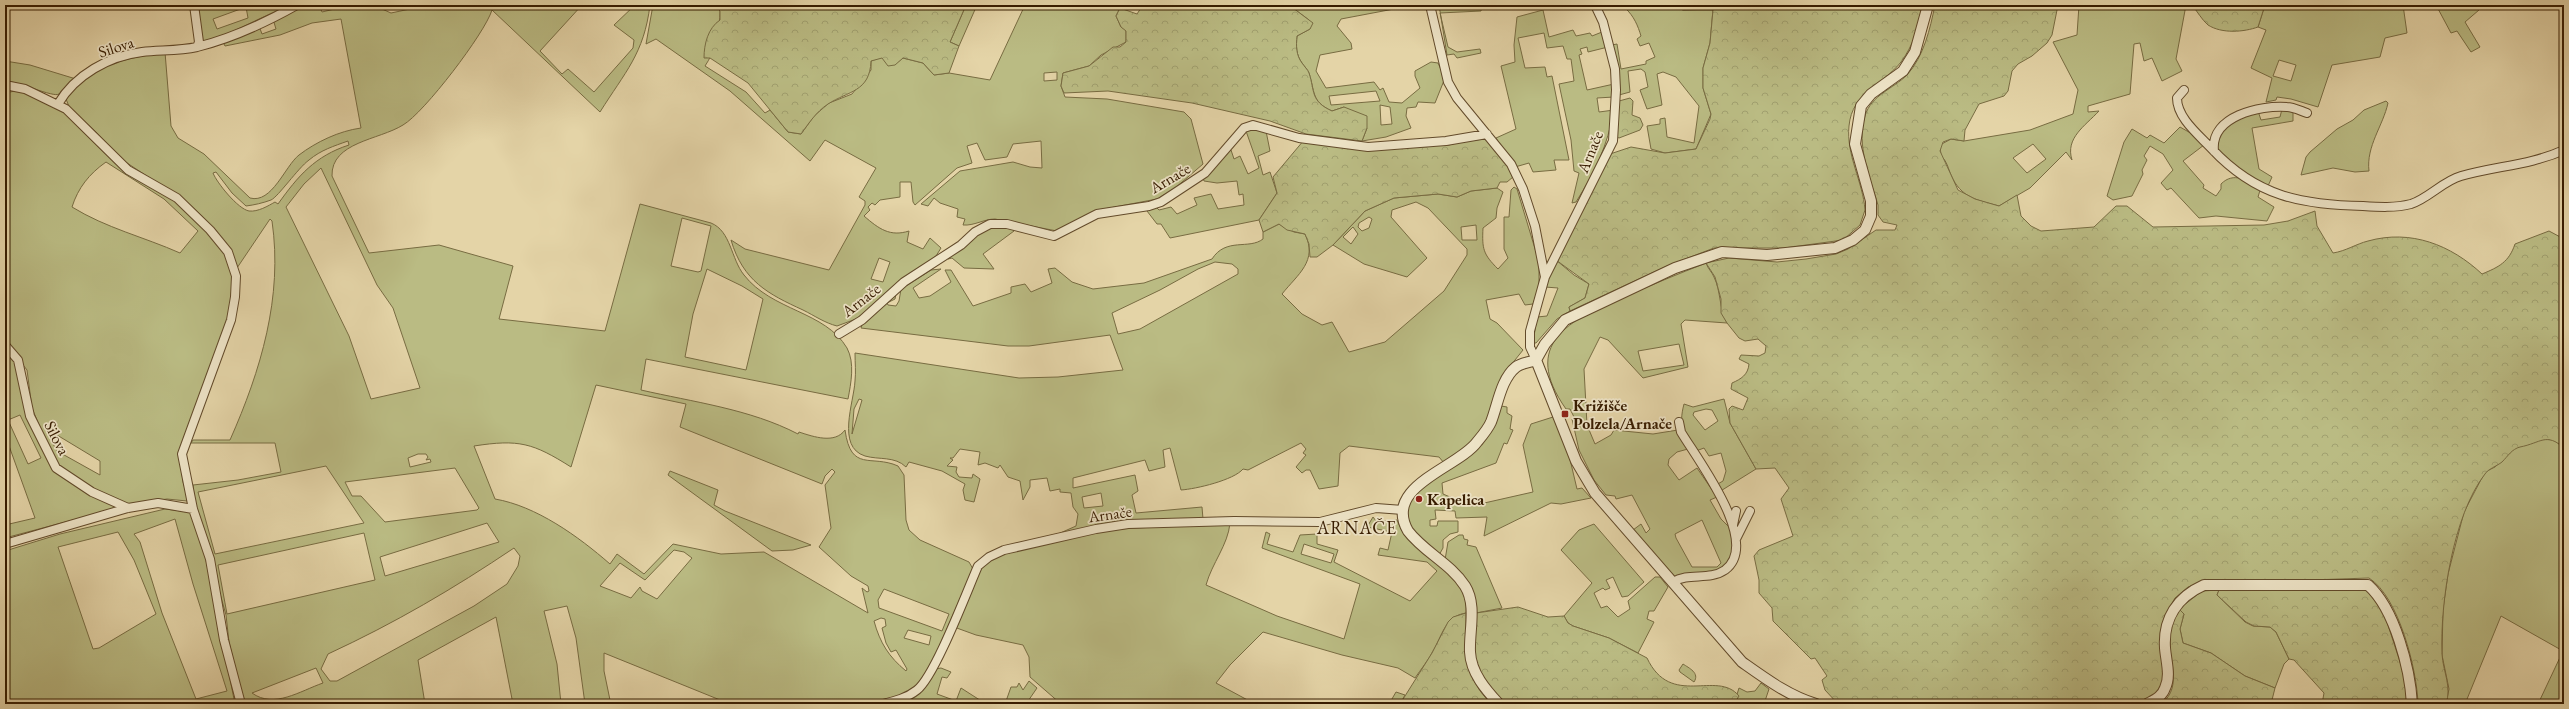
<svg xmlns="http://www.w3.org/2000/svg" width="2569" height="709" viewBox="0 0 2569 709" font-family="'EB Garamond',serif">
<defs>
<pattern id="forest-crowns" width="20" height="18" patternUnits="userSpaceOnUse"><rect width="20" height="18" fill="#babb83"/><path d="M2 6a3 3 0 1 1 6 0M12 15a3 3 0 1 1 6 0" fill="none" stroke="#a0a06f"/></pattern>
</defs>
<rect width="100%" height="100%" fill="#e4d4a7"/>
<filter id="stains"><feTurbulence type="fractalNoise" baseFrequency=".005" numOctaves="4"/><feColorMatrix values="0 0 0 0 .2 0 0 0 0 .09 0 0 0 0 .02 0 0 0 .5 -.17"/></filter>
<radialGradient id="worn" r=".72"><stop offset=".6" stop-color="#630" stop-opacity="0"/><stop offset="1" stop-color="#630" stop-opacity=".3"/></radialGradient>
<path fill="#babb83" stroke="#786c42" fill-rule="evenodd" d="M196 5H289L208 43 202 41ZM246 7 248 18 217 29 213 19Z
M299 5H319L322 12 351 5H373L391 13 410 9 409 5H582L540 51 562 74 568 69 594 92 633 48 634 40 614 25 635 5H650C644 54 625 72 600 112L492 10C485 33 424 113 403 125 379 140 331 142 332 176L369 253 439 245 513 266 499 319 605 331 640 204 711 223C731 231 731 259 744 275 772 311 825 311 847 348 855 363 851 383 848 399L646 359 641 390C693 402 750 409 798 434L799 432C814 437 835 444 845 430 851 473 871 454 898 466L904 475 906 520 909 530 920 540 969 562 973 569 925 679C912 696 891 698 873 704H730L604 653V671L610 700 618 704H585L576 638 567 606 544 611 557 664 561 704H513L496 617 418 660 425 704H244L229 642 226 615 195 504 193 485 238 480 281 472 275 443H191L193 440H230C261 370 283 297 272 221L270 219 237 268 215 229 203 217 189 204 118 157 96 132 70 109 66 99C91 63 126 59 165 52L171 126 178 138 204 154 250 198C272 204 285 166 299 155 316 142 339 131 361 128L341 19 312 23 280 35 225 46 223 42 259 26 262 34 276 29 273 19ZM348 141 349 145C315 156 298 176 278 204L275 202C268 206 258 212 249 211 238 209 217 183 213 173L216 172 232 193 246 206C254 205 263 203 271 200 278 197 298 168 309 160 321 150 334 146 348 141ZM321 168 377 285 393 308 420 388 371 399 349 336 286 207 304 184ZM682 218 711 226 701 271 698 272 671 266ZM707 269 742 286 763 299 746 370 685 357 693 314ZM596 385 686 404 680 427 822 484 825 476 832 469 835 472 825 485 831 528 819 547 851 576 868 586 869 591 867 592 862 588 868 613 764 552 721 554 673 544 644 574 617 554 610 564C578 536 536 506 495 499L474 446C519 439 533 443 571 467ZM418 454H426L428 457 426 460 430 459 431 462 410 467 408 458ZM326 466 364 523 215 554 198 492ZM455 468 479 508 477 510 385 522 361 496H352L345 482ZM487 523 499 542 385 576 380 557ZM364 533 375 580 227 614 218 565ZM514 548 520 556 518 566 507 584 474 606 337 681H330L321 669 328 654C395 623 453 589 514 548ZM674 550 684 552 692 558 657 599 642 591 640 587 631 598 600 586 620 563 645 580ZM884 589 949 614 942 631 879 608 878 600ZM881 618 885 619 886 626 882 628 886 643 891 652 896 650 907 669 906 671C889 657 880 643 874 621ZM908 630 931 636 929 645 904 638ZM316 668 323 683C300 691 274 709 252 693Z
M653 5H714L720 11C720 28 715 52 705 66L746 92 765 113 770 110 788 132 801 134 814 116 829 103 852 94 871 70V61L882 57 895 64 903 58 923 63 934 75 949 73 990 80 1025 5H1119L1120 8 1116 16 1121 27 1126 30V42L1101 55 1089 66 1063 73 1061 86 1065 97 1107 99 1184 112 1191 119 1203 164 1174 189 1157 199 1099 210 1057 231 995 219C984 219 974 226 963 225L965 219 957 217 958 209 940 203 934 198 928 206 921 204 960 171 1013 162 1030 167 1042 168 1041 141 1013 144 1007 157 985 160 977 143 967 146 972 163 957 168 915 205 913 202 911 182H900V197L880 200 875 205 872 203 868 207 870 210 864 216C879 229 890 237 909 231L907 242 923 249 930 238 941 248 936 256 856 319 837 326C825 323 815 316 803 310 768 294 743 281 731 240L745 249 829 270 865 205V201L859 197 876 168 825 140 810 161 730 91 656 39 646 44ZM1057 72V80L1044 81V73ZM879 258 890 262 883 282 871 279Z
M966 5H977L959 46 950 42Z
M1289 5H1415L1341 19 1337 26 1351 43 1352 49 1320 55 1316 71 1326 88 1374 82 1380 90 1383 88 1389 102 1402 103 1420 88 1415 76V71L1431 62 1438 63 1445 78 1435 103 1418 102 1416 107 1407 108 1406 116 1411 128 1386 137 1362 141 1367 128 1344 107 1332 111C1311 102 1315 91 1309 73 1308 70 1304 66 1302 63 1296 55 1296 46 1297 36L1310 29 1309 20ZM1376 91 1380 101 1331 105 1329 96ZM1380 105 1390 107 1392 124 1381 125Z
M1439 5H1482L1481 11 1440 13 1448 47 1457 52 1480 49 1481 53 1457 58 1454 54 1447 55Z
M1637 5H1672L1683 10 1713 9 1710 43 1703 68V88L1711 114 1696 149 1665 153 1651 149 1647 126 1660 124V119L1665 118 1667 137 1694 143 1699 106 1676 77 1663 72 1657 74 1662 105 1647 109 1640 90 1648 87 1645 72 1641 69 1628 71 1630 92 1619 95 1612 45 1617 44 1621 69 1646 64V61L1655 57 1649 43 1640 46 1637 39 1641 36C1638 26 1634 16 1625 8Z
M2079 5H2186L2176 59 2182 71 2162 81 2152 58 2144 61 2140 43 2134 44 2130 94 2088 106V112L2099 111C2085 126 2065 138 2072 160L2066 152 2030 188 1999 206C1977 200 1961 198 1951 175 1948 168 1947 161 1941 156L1940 145 1951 139 1964 141 2030 130 2073 114 2078 90 2053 42 2077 35ZM2033 144 2046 159 2027 173 2013 158Z
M2265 5H2403L2407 33 2385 38 2380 57 2332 65 2318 107 2291 99 2277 97 2276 100 2266 102 2272 78 2251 68 2266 30 2258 27ZM2279 60 2296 65 2291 81 2273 76Z
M2436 5H2474L2479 10 2465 22 2480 47 2471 52 2457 31 2451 33Z
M1543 10 1549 37 1573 30 1576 36 1590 33 1592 36 1602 32 1608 47 1588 52 1587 47 1580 49 1582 54 1579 55 1587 90 1614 84V97L1597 98 1599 112 1614 110C1607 147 1596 170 1576 202L1572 203 1579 173 1574 171 1571 140 1559 84 1574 81 1571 59H1567L1563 46 1547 48 1544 33 1518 38 1525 68 1545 67 1547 77 1552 76 1569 160H1554L1556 170 1533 172 1529 163 1515 167 1496 138 1516 129 1501 66 1515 62 1514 45 1517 17Z
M5 61 30 65 76 79C71 83 65 90 59 94 54 98 17 81 5 81Z
M15 91 33 92 59 108 118 166 171 197 192 214 228 257 233 275 229 319 180 455 183 482 188 498 187 501 167 499 128 505 88 488 55 464 32 408 27 370 5 342V93ZM106 162 164 199 198 231 180 253C144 237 106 228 72 207 78 188 89 174 106 162ZM52 432 100 461V475L57 451 52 442Z
M2386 101 2388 103C2383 126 2366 146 2369 171L2355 172 2333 168 2301 175 2306 157 2310 152 2337 129 2353 120 2364 110Z
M2283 105 2293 107V121L2252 128 2259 169 2272 177 2268 186C2245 176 2225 163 2213 142L2217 129 2258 111 2261 120 2280 117Z
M2180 127 2194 135 2204 145 2183 161 2204 185 2203 188 2216 196 2221 189V184C2234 171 2247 181 2261 187L2258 197 2274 207 2267 221 2216 216 2199 218 2171 188 2167 190 2161 183 2173 170 2163 154 2150 146 2144 156 2147 160 2142 170 2143 174 2132 196 2113 200 2107 196 2124 142 2132 129 2147 138 2150 135 2164 143Z
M1256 129 1266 131 1270 151 1258 156 1263 175 1270 172 1277 193 1259 220 1170 238 1161 224H1157L1147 211 1148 208 1154 205 1159 210 1171 207 1177 214 1197 205 1194 198 1211 194 1218 209 1244 205 1243 194 1239 195 1237 181 1217 183 1204 181 1203 178 1231 150 1234 159 1240 156 1248 174 1259 168 1246 131Z
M1514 187 1517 189 1539 262V286L1533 304 1525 305 1519 294 1486 300 1490 319 1497 323 1523 350 1503 375 1492 409 1484 425 1470 444 1444 463 1439 457 1349 446 1340 453 1338 486 1319 489 1310 470H1306L1302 473 1296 467 1306 455 1303 453 1306 449 1301 443 1248 470 1243 469C1234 480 1196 489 1181 490L1170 448 1163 450 1165 467 1149 471 1145 460 1073 478V488L1135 475 1138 491 1132 495 1136 513 1202 507 1203 519 1058 534 1076 526 1078 514 1073 507 1071 493 1060 492V489L1050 491 1047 478 1030 480V487L1023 500 1020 481 1008 477 1000 465 998 468 985 463 978 465 980 452 960 449 953 458H950L953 460 947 466 957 467 956 472 959 477 972 478 973 474 980 479 974 502 965 500 963 490 965 484 942 471 909 462 906 467C895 456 879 460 865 456 836 447 854 402 855 381 856 372 855 363 855 353L1019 378 1058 377 1123 370 1110 335 1029 346H1008L861 328 863 322 896 294 895 299 887 303 888 305 896 306 899 301 901 289 931 270 941 269 913 288 919 298 930 296 951 282 945 270H951L973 306 1011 293V287L1025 284 1031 292 1052 283 1048 269 1055 268 1072 282 1093 289 1144 283 1212 259C1226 237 1249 250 1263 239V232L1279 224 1294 232 1305 234C1318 261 1298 274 1282 294L1302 314 1322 325 1332 322 1349 352 1385 342 1444 291 1467 255V249L1428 208 1416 202 1392 210 1391 217 1427 258 1407 277 1364 264 1333 245 1365 211 1394 198 1438 194 1457 197 1471 191 1497 188 1503 192 1497 208 1496 218 1483 228C1482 249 1483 254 1498 269L1508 258 1504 249V217H1509L1511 190ZM1369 217 1372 219 1369 228 1362 231 1358 227 1359 223ZM1476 225 1477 240H1462L1461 227ZM1353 227 1358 234 1351 244 1343 237ZM1215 262 1232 264 1238 269V274L1140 329 1118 334 1112 313 1160 290 1198 269ZM859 399 862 400 852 434 854 409ZM1101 493 1103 506 1084 508 1082 497Z
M994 227 1013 229 1014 231 983 254 994 269 964 268 952 258 948 259 981 231Z
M1556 260 1574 275 1589 284 1585 298 1569 307 1570 311 1557 319 1536 343H1533L1537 317 1547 316 1558 288 1545 287Z
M1706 263C1708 269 1712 272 1714 277 1721 291 1719 309 1727 323L1685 320 1681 324 1688 367 1643 378 1608 340 1600 337 1584 369 1587 425 1595 444 1611 435 1614 430 1653 434 1678 430 1688 449 1677 452 1669 459 1668 465 1679 480 1697 468 1717 497 1710 500 1721 519 1734 532 1733 557 1716 572 1675 577 1633 530 1641 524 1646 533 1650 529 1632 495 1616 499 1615 496 1606 495 1594 480 1579 450 1572 419 1574 417 1570 409H1566C1520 344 1569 320 1624 297 1651 285 1678 274 1706 263ZM1679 344 1684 365 1643 371 1638 351ZM1702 520 1721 563 1717 567H1692L1676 538 1675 534Z
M5 348 14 357 22 395 53 467 119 506 118 508 5 538V525L35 518 8 443H5ZM20 415 41 458 28 464 8 420Z
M1724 399 1730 423 1756 469 1719 492 1716 485 1723 481 1726 471 1721 453 1709 456 1704 448 1696 451C1684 432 1678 427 1684 404L1693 407ZM1706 409 1712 410 1718 421 1705 430 1693 415 1694 412Z
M1501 406 1507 407V413L1512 416 1510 429 1513 430 1507 444 1504 443 1496 463 1442 483 1443 494 1471 506 1533 492 1523 445 1531 424 1553 417 1568 451 1577 489 1582 488 1591 498 1561 504 1551 503 1484 536 1487 517 1456 518 1455 511 1435 510 1436 519 1430 520V526H1437L1438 521H1458V532L1450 534 1443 540V548L1439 555 1409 527 1407 507 1419 489 1467 456Z
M2544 439 2554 440 2564 448V704H2538L2563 651 2501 616 2465 704H2446L2449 689 2442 655 2443 609 2448 574 2464 512 2485 472 2495 467 2515 448Z
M670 471 718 490 714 505 725 511 811 545 793 550 772 551 668 475Z
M165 509 190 512 204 550 235 704H5V551L60 534ZM175 519 193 584 227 691 196 699 162 613 140 542 134 534ZM118 532 134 560 156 614 99 648 93 649 58 547Z
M1373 517 1376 521 1397 520C1400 526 1402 532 1406 537 1427 561 1470 576 1466 613 1445 616 1442 636 1433 651 1428 661 1421 669 1415 678L1398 668 1342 655 1263 632 1230 665 1216 683 1255 704H1061L1030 677 1029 657 1023 645 976 635 954 627 982 566 996 556 1100 530 1230 523C1228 545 1212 563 1206 585L1277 616 1344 639 1360 584 1262 548 1266 532 1270 534 1267 544 1293 552 1300 535 1317 534V544L1338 550 1334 562 1410 601 1437 571 1427 562 1378 555 1380 548 1388 550 1392 532 1367 527ZM1304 544 1334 554 1331 563 1301 554Z
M1594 524 1644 582 1628 596 1622 597 1613 577 1606 580 1610 588 1605 590 1603 588 1594 593 1601 608 1607 606 1618 617 1630 609 1628 601 1655 577H1660L1668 587 1654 611H1649L1647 619 1654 622 1638 653 1609 638 1573 626 1568 623 1564 616 1592 583 1561 550 1579 530Z
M1459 535H1463L1464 539 1468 540 1467 545 1476 547 1502 608 1476 613 1445 560 1448 542Z
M2219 590 2217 595 2245 622 2253 626 2270 627 2276 632 2289 659 2284 664 2275 688 2245 676 2211 653 2183 643 2180 629 2184 614 2179 609 2202 591Z
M1683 664C1689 668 1700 673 1694 682L1680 672 1679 670Z
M941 668 951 672 947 678 942 677 937 694 956 701 961 688 986 704H900L935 669Z
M1029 681 1037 688 1026 704H1005L1011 687H1017L1019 683 1023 690Z
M1761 683 1769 689 1764 704H1734L1739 688 1747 692 1755 691Z
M1396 692 1405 695 1400 704H1389Z"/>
<path fill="url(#forest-crowns)" stroke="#786c42" d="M714 5H966L950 42 959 46 949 73 934 75 923 63 903 58 895 65 888 66 882 58 871 61C870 92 848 91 828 104 816 112 809 123 801 134L788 132 748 83 710 58H704C704 44 708 28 720 20V11Z
M1143 5H1289L1313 23 1310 29 1297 36C1296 46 1296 55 1302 63 1304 66 1308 70 1309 73 1315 91 1310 101 1332 111L1344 107 1367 116V128L1362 141 1306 134 1270 121 1192 103 1108 91 1064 93 1061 86 1063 73 1089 66 1113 47H1120L1126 42V31L1121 27 1116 16 1120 8 1137 14Z
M1672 5H1924C1920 24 1913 46 1901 62 1883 85 1852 92 1849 126 1846 155 1863 182 1865 210L1860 225 1843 240 1784 248H1714L1667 266 1570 311 1569 307 1585 298 1589 284 1556 260 1610 154 1631 147 1665 153 1696 149 1710 119 1711 114 1703 88V68L1710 43 1713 10H1683Z
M1935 5H2058L2052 35 2047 43 2032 56 2018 64 2012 71 2008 91 2004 96 1979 104 1965 130 1964 141 1951 139 1943 142 1940 151 1958 190 1975 199 1999 206 2017 195 2021 216 2031 226 2041 231 2094 227 2116 206H2127L2153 227 2264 225 2288 221 2315 211 2317 226 2333 253C2346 251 2356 244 2368 241 2411 229 2451 245 2482 274 2499 267 2509 262 2515 244L2549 231 2564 239V448C2546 432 2541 443 2520 447 2512 449 2508 456 2502 462 2497 466 2488 469 2485 474 2453 515 2440 603 2442 654 2443 672 2452 686 2446 704H2418C2417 670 2399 597 2369 578L2281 581 2209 580 2188 587 2175 598 2171 606C2170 627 2172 675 2160 692 2152 702 2136 703 2125 704H1838L1825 690 1822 680 1827 676 1815 658 1811 659 1773 621 1772 608 1759 593V580L1754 556 1759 550 1793 536 1781 499 1789 488 1775 468 1756 469 1730 423 1729 409 1732 406 1743 410 1748 398 1731 389 1732 383C1741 379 1748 375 1749 364L1739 359 1741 355 1759 356 1765 353 1766 346 1758 339 1745 341 1739 338 1727 323 1721 313V299L1715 277 1706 263 1729 258 1777 262 1806 259 1836 254 1848 249 1876 230H1895L1897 225 1883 222 1878 215V205C1870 178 1856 145 1865 116 1871 95 1893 89 1907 75 1924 56 1930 29 1935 5Z
M2192 5H2265L2258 27C2244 32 2222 34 2208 25 2202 20 2197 11 2192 5Z
M1630 98 1633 101 1632 115 1640 118 1643 125 1640 130 1619 138 1615 136 1619 101Z
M1485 135 1505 160 1513 177 1507 182H1500L1497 188 1471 191 1457 197 1438 194 1394 198 1365 211 1333 245 1317 257H1310L1309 244 1305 234 1287 230 1279 224 1263 232 1259 220 1277 193 1273 177 1304 140 1346 147 1449 145Z
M2219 590H2367L2384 613 2405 677 2407 704H2322L2324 693 2294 660 2289 659 2276 632 2270 627 2254 626 2246 622 2217 595Z
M1518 607 1548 617 1564 616 1568 623 1573 626 1609 638 1647 658C1671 709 1717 669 1739 696L1734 704H1505C1472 672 1472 657 1476 613Z
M2179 609 2184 614 2180 629 2183 643 2211 653 2245 676 2275 688 2271 704H2161C2185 686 2166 656 2170 633 2171 624 2175 617 2179 609Z
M1466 613C1466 647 1464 680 1492 704H1400L1432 653 1448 622 1453 617Z"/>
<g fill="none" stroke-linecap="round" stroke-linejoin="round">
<defs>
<path id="minor" d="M1430 5 1448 82 1457 98 1511 164 1523 189 1535 226 1545 277 1530 331V347L1536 360
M197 47C233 38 265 23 297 5
M5 85 25 89 66 109 128 170 177 198 210 230 228 252 236 276 235 297 231 320 182 454 193 509 210 559 224 640 241 704
M2184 90 2177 98C2177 118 2199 135 2212 149 2256 196 2301 205 2363 206 2379 207 2395 208 2411 204 2429 198 2443 181 2461 176 2496 166 2531 165 2564 150
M58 104C75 75 109 56 142 52 160 50 179 51 197 47L199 42 194 5
M2214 151C2210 116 2260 105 2287 107 2293 107 2301 111 2307 113
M1545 277 1613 141 1616 90 1615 69 1603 22 1595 5
M839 334 862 320 904 282 961 245 975 232 990 224H1007L1054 236 1097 214 1149 206 1161 202 1205 173 1244 128 1253 125 1299 138 1368 147 1446 141 1487 134
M5 345 18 360 30 416 56 468 92 492 128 508
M1733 525 1736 511
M1736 539 1750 511
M5 544 128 508 158 503 193 509
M1673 582C1689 572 1709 581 1725 570 1762 543 1697 459 1681 432L1679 422
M883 704C895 701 907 698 917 690 935 676 967 591 978 566L989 557 1004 550 1096 529 1128 524 1234 521 1320 522 1376 508 1403 510"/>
<path id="tertiary" d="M1536 360 1576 461 1595 493 1742 662C1766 679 1789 696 1816 704
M1499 704C1486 690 1471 673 1470 652 1469 631 1477 605 1465 586 1451 564 1424 552 1408 531 1382 486 1458 468 1477 442 1482 436 1488 429 1491 422 1498 404 1501 379 1516 367 1521 363 1531 362 1536 360L1545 344 1565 320 1675 268 1722 252 1767 255 1835 248 1853 240 1865 230 1871 216V201L1855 144 1861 106 1871 94 1903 71 1915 52 1928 5
M2147 704C2154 700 2162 697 2165 688 2171 676 2166 661 2165 648 2163 619 2177 597 2204 585H2368C2395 609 2410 669 2412 704"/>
</defs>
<use href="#minor" stroke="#624a2a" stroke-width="10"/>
<use href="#tertiary" stroke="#624a2a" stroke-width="12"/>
<use href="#minor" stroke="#ede3c6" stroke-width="8"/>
<use href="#tertiary" stroke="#ede3c6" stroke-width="10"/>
</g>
<g fill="#8f2418" stroke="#ede3c6" stroke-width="1.5">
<rect x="1561" y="410" width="8" height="8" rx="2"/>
<circle cx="1419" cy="499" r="4"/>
</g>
<g text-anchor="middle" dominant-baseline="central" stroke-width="3.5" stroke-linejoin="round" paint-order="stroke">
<g font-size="16" fill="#371c00" stroke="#ede3c6">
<text transform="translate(116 47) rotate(-18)">Silova</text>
<text transform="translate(1590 152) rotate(-68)">Arnače</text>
<text transform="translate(1170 178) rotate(-31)">Arnače</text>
<text transform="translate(861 300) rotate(-38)">Arnače</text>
<text transform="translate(57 438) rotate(63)">Silova</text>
<text transform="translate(1110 514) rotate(-8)">Arnače</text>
</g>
<g font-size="16" font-weight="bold" fill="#371c00" stroke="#ede3c6" text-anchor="start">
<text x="1573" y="405">Križišče<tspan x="1573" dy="18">Polzela/Arnače</tspan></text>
<text x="1427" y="499">Kapelica</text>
</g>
<g font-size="18" letter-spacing="1" fill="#371c00" stroke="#ede3c6">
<text x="1357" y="527">ARNAČE</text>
</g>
</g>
<rect width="2569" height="709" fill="none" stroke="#e4d4a7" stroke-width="20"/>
<rect x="6" y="6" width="2557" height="697" fill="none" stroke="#371c00" stroke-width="2"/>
<rect x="10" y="10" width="2549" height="689" fill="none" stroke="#371c00"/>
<rect width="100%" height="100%" filter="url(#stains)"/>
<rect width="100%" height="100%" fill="url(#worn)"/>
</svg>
